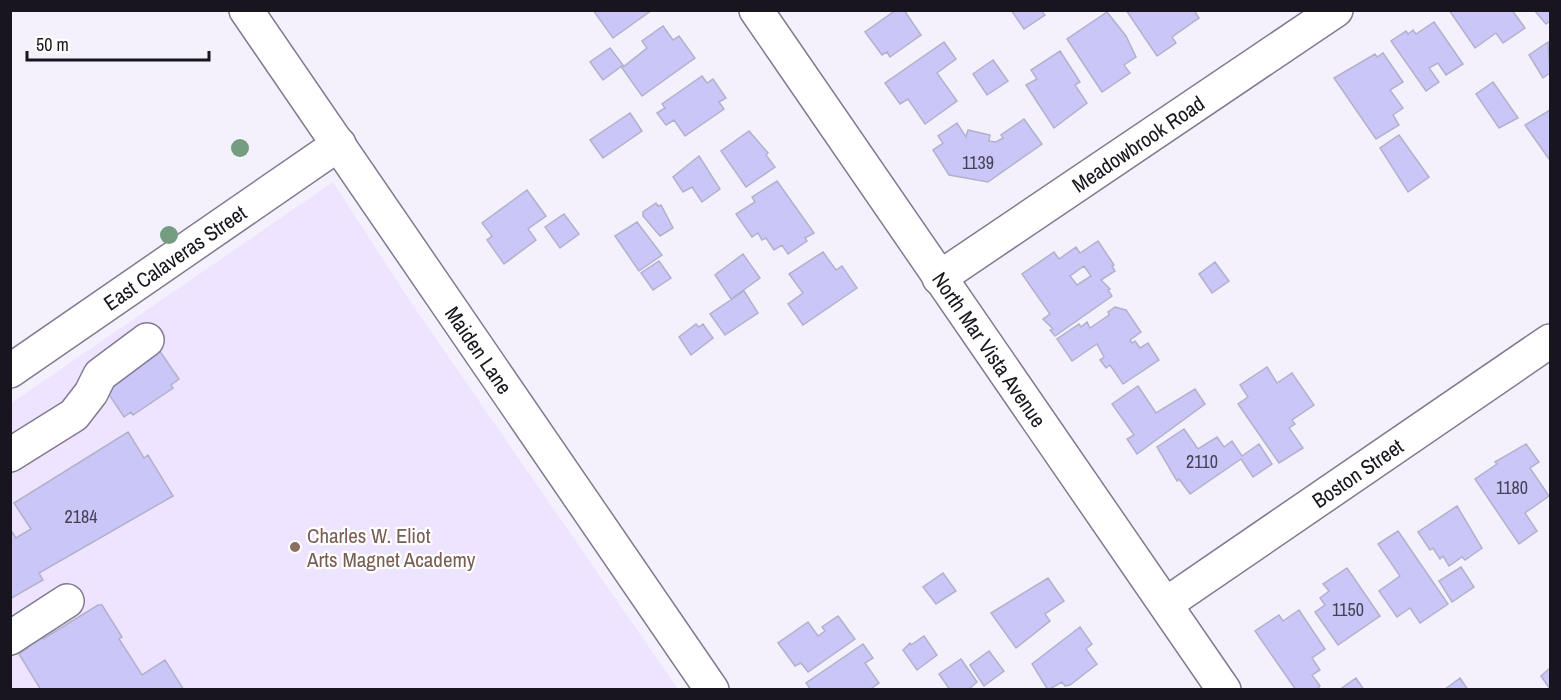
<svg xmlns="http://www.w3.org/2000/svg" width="1561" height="700" viewBox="0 0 1561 700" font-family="'Archivo Narrow',sans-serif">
<rect width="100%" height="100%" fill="#f5f1fc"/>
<path fill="#eee4ff" d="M333 182 410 301 678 689H11L10 404Z"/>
<path fill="#cac6f8" stroke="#b2b1cc" stroke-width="1.5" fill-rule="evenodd" d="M593 10H652L613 38Z
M896 10H904L921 35 890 57 887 52 882 55 865 32Z
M1011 10H1041L1045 15 1024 29Z
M1126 10H1194L1199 18 1172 37 1176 43 1157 56Z
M1449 10H1512L1525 28 1503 43 1496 33 1475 48Z
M1534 10H1550V21L1546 24Z
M1107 12 1126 36 1136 57 1124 65 1130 73 1102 92 1067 39Z
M1434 22 1463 64 1446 75 1438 63 1429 68 1439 82 1426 91 1391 41 1406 31 1408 34 1413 30 1416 34Z
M663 26 673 40 679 36 695 58 642 96 622 68 647 48 642 41Z
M944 42 956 59 937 73 957 101 925 124 908 99 900 104 885 83Z
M1548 42 1550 73 1543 78 1529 55Z
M610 48 623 65 603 80 590 62Z
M1060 51 1080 82 1075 85 1087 103 1054 128 1026 85 1037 79 1031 70Z
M1383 53 1403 82 1390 90 1403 108 1393 115 1399 125 1376 139 1334 78 1375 54 1377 57Z
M993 60 1008 81 987 95 973 74Z
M702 76 707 83 713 79 726 98 719 102 724 109 685 136 674 120 666 125 657 113 665 108 662 104Z
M1493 82 1518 118 1499 128 1476 94Z
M1550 110V159H1549L1525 125Z
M630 113 642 131 603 158 590 140Z
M1024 119 1042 144 988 182 949 175 933 150 943 143 938 136 957 123 966 137 968 130 990 135 989 141 996 142 1003 138 1001 135Z
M749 131 768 153 766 155 775 167 746 187 721 151Z
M1399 135 1429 177 1408 192 1380 148Z
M699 156 720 189 702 202 692 187 683 192 673 177Z
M777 181 814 233 805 238 807 241 788 254 782 245 774 250 766 238 762 240 758 233 752 237 736 214 755 202 752 197Z
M527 190 546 216 528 229 536 240 504 264 487 240 492 236 482 223Z
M656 203 658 206 661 205 673 228 660 236 643 216V212Z
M564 214 579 234 560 248 545 227Z
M637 222 662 255 639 271 615 236Z
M1098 241 1114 265 1112 266 1115 271 1101 280 1110 289 1108 290 1112 296 1055 336 1050 330 1053 329 1043 319 1050 314 1022 274 1054 252 1059 259 1076 247 1080 253ZM1084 266 1091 276 1077 285 1070 276Z
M823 252 836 270 842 266 857 288 803 325 788 304 803 293 789 274Z
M743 254 760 278 731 299 715 275Z
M659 261 671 278 653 290 641 273Z
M1215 262 1229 281 1212 293 1199 274Z
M744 291 758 313 725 335 710 314Z
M1115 307 1126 310 1141 332 1130 340 1132 343 1135 341 1140 348 1148 343 1159 360 1123 384 1110 365 1106 368 1100 360 1104 357 1097 344 1072 361 1057 339 1079 324 1081 327 1087 322 1090 328 1109 315 1108 312Z
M696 324 699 327 703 324 713 338 691 355 679 337Z
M159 350 179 379 171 385 173 388 133 415 131 412 124 417 104 387Z
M1267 367 1277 383 1292 373 1314 405 1292 420 1295 424 1289 428 1303 448 1279 463 1238 404 1248 397 1240 385Z
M1138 386 1156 413 1195 389 1205 404 1137 454 1127 439 1134 435 1112 404Z
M1184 429 1198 449 1217 437 1224 447 1232 441 1242 456 1259 444 1272 464 1253 477 1241 459 1190 494 1179 479 1177 481 1157 447Z
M128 432 144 458 148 455 173 496 39 573 43 580 10 599V529L16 538 31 529 14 503Z
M1526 444 1539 462 1530 468 1549 496 1525 513 1537 531 1519 544 1475 479 1497 464 1495 462Z
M1457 506 1482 548 1465 560 1462 557 1449 566 1443 556 1440 559 1433 548 1430 550 1418 532Z
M1398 531 1448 604 1420 623 1410 608 1397 617 1379 591 1400 576 1378 544Z
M1461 567 1474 587 1452 602 1439 581Z
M1347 568 1380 616 1338 645 1315 612 1325 605 1320 598 1329 591 1323 584Z
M943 573 956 591 936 604 923 587Z
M1048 578 1064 601 1045 614 1050 621 1016 648 991 613Z
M98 605H102L122 637 119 639 142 675 165 660 184 690H41L19 654 28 648 26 645 40 636 43 639Z
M1299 610 1325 649 1312 658 1320 670 1312 675 1320 686 1316 690H1296L1255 631 1279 615 1283 621Z
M838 616 855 639 808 672 801 663 795 666 778 643 808 622 818 636 825 631 822 627Z
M1080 627 1092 644 1086 649 1097 664 1070 685 1065 686 1062 682 1048 690 1032 664Z
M924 636 937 655 917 670 903 650 910 643 911 645Z
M863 644 873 658 865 663 879 683 869 690H811L806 683Z
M989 651 1004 671 984 686 970 665Z
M961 659 977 682 968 690H950L939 674Z
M1550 668V689L1541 676Z
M1356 678 1364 690H1339Z
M1460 678 1468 690H1444Z"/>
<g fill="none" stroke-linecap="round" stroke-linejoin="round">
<defs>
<g id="minor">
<path id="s1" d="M246 10 712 690"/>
<path id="s2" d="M756 10 1224 690"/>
<path id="s3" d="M939 278 1336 10"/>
<path id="s4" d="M10 371 339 144"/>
<path d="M10 455 74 415 91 393 100 375 147 340"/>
<path id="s5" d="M1166 604 1550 341"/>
<path d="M10 638 67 601"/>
</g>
</defs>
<use href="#minor" stroke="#827991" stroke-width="36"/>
<use href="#minor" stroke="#fff" stroke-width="33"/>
</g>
<g fill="#749c80">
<circle cx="240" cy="148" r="9"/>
<circle cx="169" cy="235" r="9"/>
</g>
<circle fill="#8d6e63" stroke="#fff" stroke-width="2" cx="295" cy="547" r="6"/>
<g text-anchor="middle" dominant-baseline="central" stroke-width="4.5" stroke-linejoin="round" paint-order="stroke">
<g font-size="18" fill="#454154">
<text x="978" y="162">1139</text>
<text x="1202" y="461">2110</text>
<text x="1512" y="487">1180</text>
<text x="81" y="516">2184</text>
<text x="1348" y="609">1150</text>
</g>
<g font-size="21" fill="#19151e" stroke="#fff">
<text stroke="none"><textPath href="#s3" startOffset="240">Meadowbrook Road</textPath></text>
<text stroke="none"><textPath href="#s4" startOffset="200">East Calaveras Street</textPath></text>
<text stroke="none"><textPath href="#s1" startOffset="412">Maiden Lane</textPath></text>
<text stroke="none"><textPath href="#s2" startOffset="412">North Mar Vista Avenue</textPath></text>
<text stroke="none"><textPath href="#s5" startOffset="232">Boston Street</textPath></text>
</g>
<g font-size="21" fill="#785e54" stroke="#fff" text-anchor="start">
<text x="307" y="535">Charles W. Eliot<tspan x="307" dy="24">Arts Magnet Academy</tspan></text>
</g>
</g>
<rect width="1561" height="700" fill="none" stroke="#19151e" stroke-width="24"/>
<path d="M27 51v9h182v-9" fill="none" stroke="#19151e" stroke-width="3"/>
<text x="36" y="51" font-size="18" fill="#19151e" stroke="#ffffff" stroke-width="4.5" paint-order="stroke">50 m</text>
</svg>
